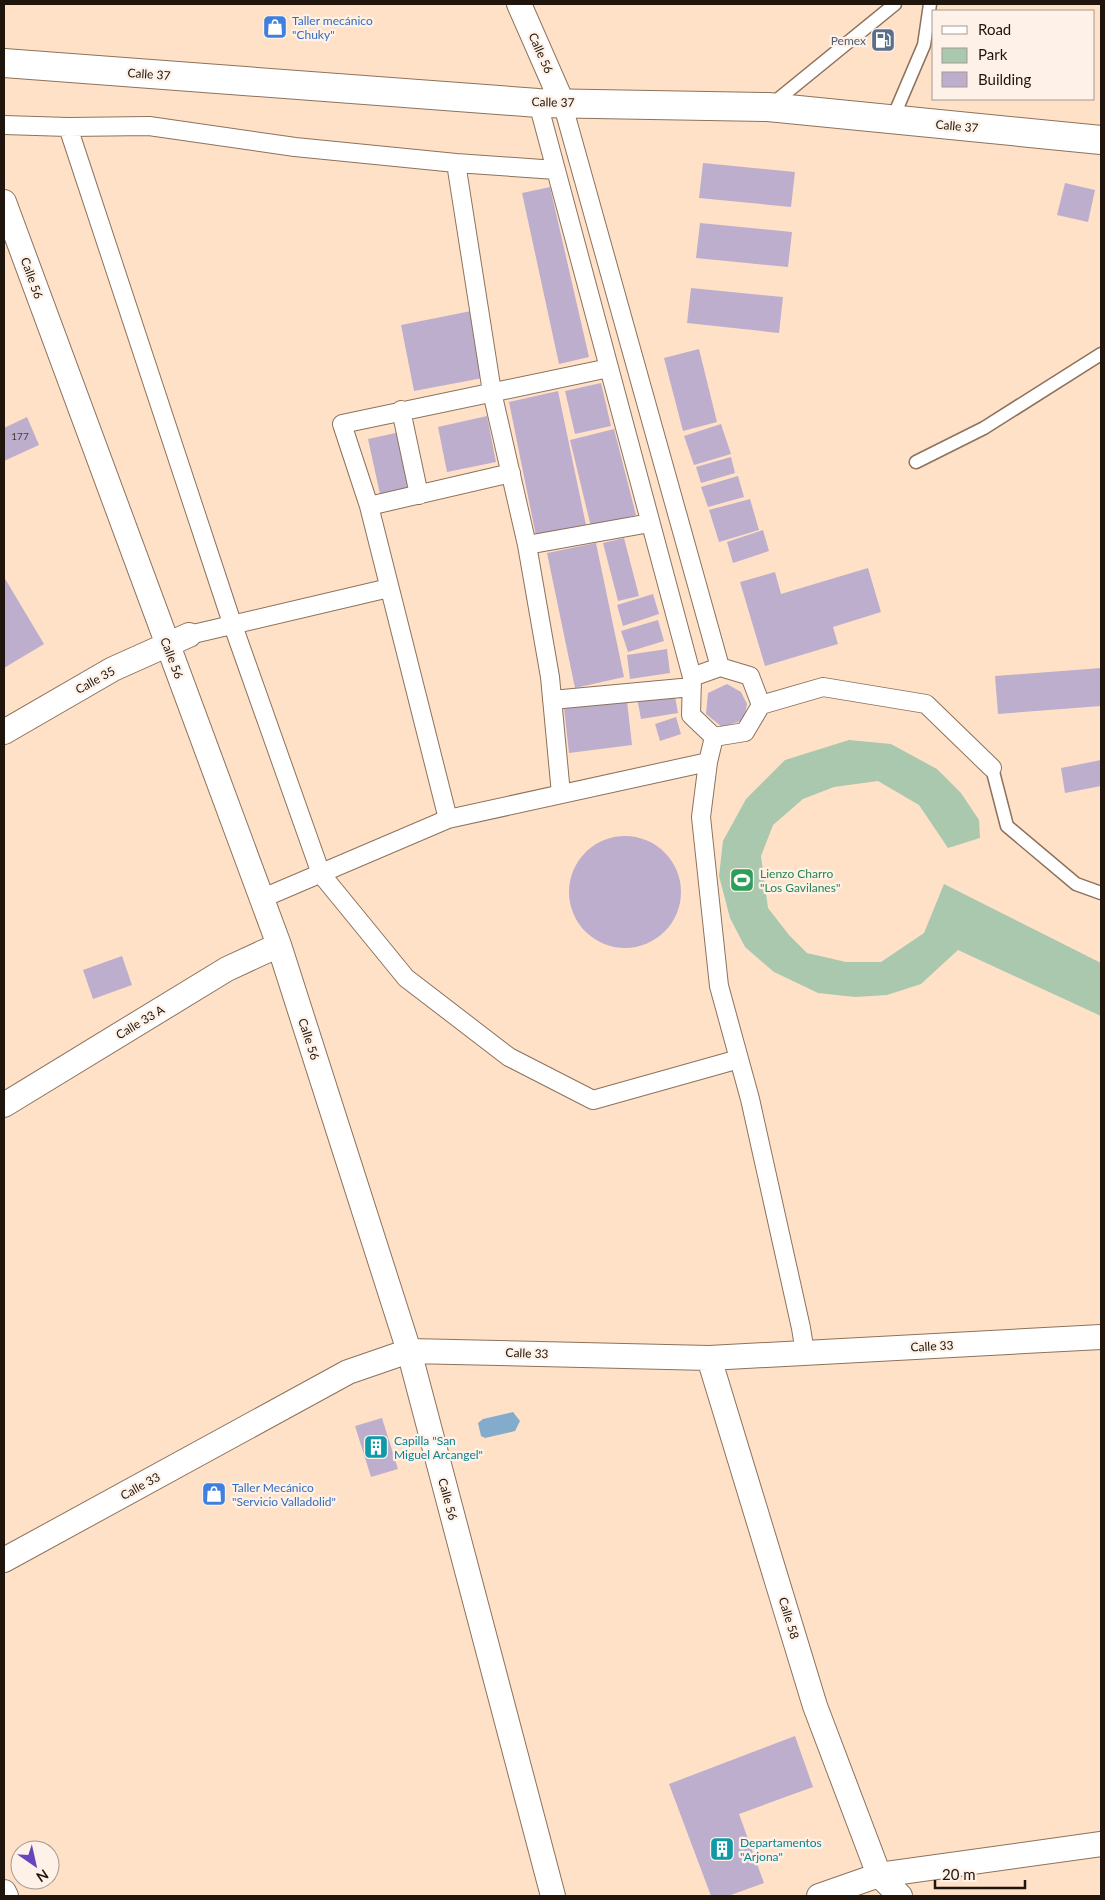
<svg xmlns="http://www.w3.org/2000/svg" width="1105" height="1900" viewBox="0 0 1105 1900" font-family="Lato,sans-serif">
<rect width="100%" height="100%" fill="#ffe1c8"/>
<path fill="#a9c8ad" d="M849 740 891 744 937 769 961 793 979 820 980 838 948 848 919 805 878 781 834 787 803 799 773 825 761 856 768 908 789 935 807 953 846 962H881L924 933 944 884 1101 963V1016L958 950 921 984 887 995 855 997 818 993 774 972 745 947 730 918 719 876 723 841 746 799 785 760Z"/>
<path fill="#83accc" d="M513 1412 520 1421 515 1431 485 1438 481 1436 478 1423 483 1419Z"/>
<path fill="#beaecd" d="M703 163 795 172 791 207 699 198Z
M1065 183 1095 190 1088 222 1057 215Z
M550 187 589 357 559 364 522 193Z
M700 223 792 232 788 267 696 258Z
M691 288 783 297 779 333 687 323Z
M476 310 488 377 414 391 401 325Z
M699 349 717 422 683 431 664 358Z
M601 383 611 426 575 434 565 391Z
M558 391 586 525 536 536 509 402Z
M487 416 496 462 447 472 438 427Z
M27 417 39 445 4 461V428Z
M721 424 731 454 694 465 684 436Z
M614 429 636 515 591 527 570 440Z
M400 432 412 487 380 494 368 439Z
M731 457 735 473 701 483 696 467Z
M738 476 744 497 708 507 701 487Z
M750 499 759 530 719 542 709 510Z
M763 530 769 551 733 563 727 542Z
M624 538 639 596 618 601 603 543Z
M596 543 624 677 575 688 547 553Z
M868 568 881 612 833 627 838 644 765 666 740 582 775 572 781 594Z
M4 577 44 644 4 668Z
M653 594 659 614 623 626 617 605Z
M658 620 664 641 628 652 621 631Z
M667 649 670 673 630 679 627 655Z
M1101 668V706L998 714 995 676Z
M727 684 741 692 747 704 744 720 722 727 706 714 708 693Z
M674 691 678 713 641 719 637 698Z
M627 701 632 745 569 753 564 708Z
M676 717 681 734 660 741 655 724Z
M1101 760V786L1065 793 1061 768Z
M569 892a56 56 0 1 1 112 0a56 56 0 1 1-112 0Z
M122 956 132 985 93 999 83 970Z
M382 1418 398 1469 371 1477 355 1426Z
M795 1736 813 1787 739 1814 764 1883 728 1896H711L669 1784Z"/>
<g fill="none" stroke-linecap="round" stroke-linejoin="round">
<defs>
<path id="service" d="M771 105 895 4
M892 120 924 45 930 4
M916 462 984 428 1101 354
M992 768 1007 826 1076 884 1101 893"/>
<path id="pedestrian" d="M562 102 720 667
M538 103 692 677
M4 125 68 127 149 126 295 147 456 163 556 170
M68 127 230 617 321 874 406 978 509 1057 593 1100 739 1059
M456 163 492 392 527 545 550 677 561 794
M401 410 419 495
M369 506 511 473
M527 545 650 523
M189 635 389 588
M552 700 692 687
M761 705 750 676 720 667 692 677 691 715 714 737 745 732 761 705 823 687 926 704 992 768
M714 737 708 762 701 817 719 986 750 1099 801 1328 805 1353
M448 819 369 506 342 424 609 368
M263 898 448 819 708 762"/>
<path id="minor" d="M519 4 562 102
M4 202 279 945 409 1351 553 1896
M4 732 113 669 189 635
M4 1105 227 969 279 945
M709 1358 815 1706 879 1875 900 1896
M4 1560 348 1372 409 1351 709 1358 1101 1337
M4 1892 6 1896
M819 1896 879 1875 1101 1844"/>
<path id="tertiary" d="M4 63 538 103 768 107 1101 140"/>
</defs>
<use href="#service" stroke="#8c725c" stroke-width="15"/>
<use href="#pedestrian" stroke="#8c725c" stroke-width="20"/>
<use href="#minor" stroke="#8c725c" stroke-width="26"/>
<use href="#tertiary" stroke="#8c725c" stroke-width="30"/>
<use href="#service" stroke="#fff" stroke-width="12"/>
<use href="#pedestrian" stroke="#fff" stroke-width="18"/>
<use href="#minor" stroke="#fff" stroke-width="24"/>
<use href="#tertiary" stroke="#fff" stroke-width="28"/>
</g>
<defs>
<symbol id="shop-square" viewBox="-11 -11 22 22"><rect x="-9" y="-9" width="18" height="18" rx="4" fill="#3f7fe0" stroke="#fef2e8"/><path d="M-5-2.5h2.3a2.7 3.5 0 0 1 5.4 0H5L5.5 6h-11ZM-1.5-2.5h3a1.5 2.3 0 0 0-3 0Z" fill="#fff"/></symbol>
<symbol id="fuel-square" viewBox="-11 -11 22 22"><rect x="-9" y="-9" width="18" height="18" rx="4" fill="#5c6f8a" stroke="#fef2e8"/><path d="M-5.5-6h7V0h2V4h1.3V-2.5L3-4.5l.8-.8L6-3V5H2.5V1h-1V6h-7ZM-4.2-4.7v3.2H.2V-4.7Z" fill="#fff"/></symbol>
<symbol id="stadium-square" viewBox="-11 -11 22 22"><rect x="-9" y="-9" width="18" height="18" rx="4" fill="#2e9e5b" stroke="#fef2e8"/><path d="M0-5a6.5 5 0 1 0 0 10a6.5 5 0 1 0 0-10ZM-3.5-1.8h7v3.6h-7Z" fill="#fff"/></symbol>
<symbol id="building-square" viewBox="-11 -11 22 22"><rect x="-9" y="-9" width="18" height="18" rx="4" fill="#0f9aa8" stroke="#fef2e8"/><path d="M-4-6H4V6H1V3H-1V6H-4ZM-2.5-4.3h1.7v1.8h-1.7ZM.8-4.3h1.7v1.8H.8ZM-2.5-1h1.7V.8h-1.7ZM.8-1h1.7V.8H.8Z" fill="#fff"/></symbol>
</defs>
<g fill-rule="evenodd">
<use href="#shop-square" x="261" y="13" width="28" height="28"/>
<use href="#fuel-square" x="869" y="26" width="28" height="28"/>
<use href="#stadium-square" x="728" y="866" width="28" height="28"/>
<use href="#building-square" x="362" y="1433" width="28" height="28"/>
<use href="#shop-square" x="200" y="1480" width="28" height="28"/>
<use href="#building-square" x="708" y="1835" width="28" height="28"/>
</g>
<g text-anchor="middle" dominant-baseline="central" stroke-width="4.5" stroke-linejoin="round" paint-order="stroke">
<g font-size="10" fill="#473b3c">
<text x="20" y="436">177</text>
</g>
<g font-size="12" fill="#366cbe" stroke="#fef2e8" text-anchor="start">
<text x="292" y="20">Taller mecánico<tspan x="292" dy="14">"Chuky"</tspan></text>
<text x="232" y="1487">Taller Mecánico<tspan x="232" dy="14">"Servicio Valladolid"</tspan></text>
</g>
<g font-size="12" fill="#4e5e75" stroke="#fef2e8" text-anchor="end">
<text x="866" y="40">Pemex</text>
</g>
<g font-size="12" fill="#1f150c" stroke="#fef2e8">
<text transform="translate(541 53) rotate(66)">Calle 56</text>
<text transform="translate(149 74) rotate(4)">Calle 37</text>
<text transform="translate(553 102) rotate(1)">Calle 37</text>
<text transform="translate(957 126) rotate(5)">Calle 37</text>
<text transform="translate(32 278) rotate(70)">Calle 56</text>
<text transform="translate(172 658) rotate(69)">Calle 56</text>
<text transform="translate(95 680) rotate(-29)">Calle 35</text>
<text transform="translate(140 1022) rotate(-31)">Calle 33 A</text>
<text transform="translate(309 1039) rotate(72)">Calle 56</text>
<text transform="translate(932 1346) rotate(-3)">Calle 33</text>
<text transform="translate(527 1353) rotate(2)">Calle 33</text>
<text transform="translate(140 1486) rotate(-29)">Calle 33</text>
<text transform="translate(448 1499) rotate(75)">Calle 56</text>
<text transform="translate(789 1618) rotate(73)">Calle 58</text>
</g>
<g font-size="12" fill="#27864d" stroke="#fef2e8" text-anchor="start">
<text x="760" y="873">Lienzo Charro<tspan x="760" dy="14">"Los Gavilanes"</tspan></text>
</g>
<g font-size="12" fill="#0d838f" stroke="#fef2e8" text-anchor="start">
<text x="394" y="1440">Capilla "San<tspan x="394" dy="14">Miguel Arcangel"</tspan></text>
<text x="740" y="1842">Departamentos<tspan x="740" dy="14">"Arjona"</tspan></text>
</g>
</g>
<rect width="1105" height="1900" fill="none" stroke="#1f150c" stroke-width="10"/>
<rect x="932" y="10" width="162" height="90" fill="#fef2e8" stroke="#a59a90"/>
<rect x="942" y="26" width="25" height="8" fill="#ffffff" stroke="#a59a90"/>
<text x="978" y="35" font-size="15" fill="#1f150c">Road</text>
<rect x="942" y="48" width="25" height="15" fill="#a9c8ad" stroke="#a59a90"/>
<text x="978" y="60" font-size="15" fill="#1f150c">Park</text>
<rect x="942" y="72" width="25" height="15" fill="#beaecd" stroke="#a59a90"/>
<text x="978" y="85" font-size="15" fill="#1f150c">Building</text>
<g transform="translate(35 1865) rotate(146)"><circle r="24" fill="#fef2e8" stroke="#a59a90"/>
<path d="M0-4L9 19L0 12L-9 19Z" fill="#6645be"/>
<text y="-8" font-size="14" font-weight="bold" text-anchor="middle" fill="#1f150c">N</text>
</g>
<path d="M935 1880v8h90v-8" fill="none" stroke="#1f150c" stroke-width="2.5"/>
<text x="942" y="1880" font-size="15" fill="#1f150c" stroke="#fef2e8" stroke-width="4" paint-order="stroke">20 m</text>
</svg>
